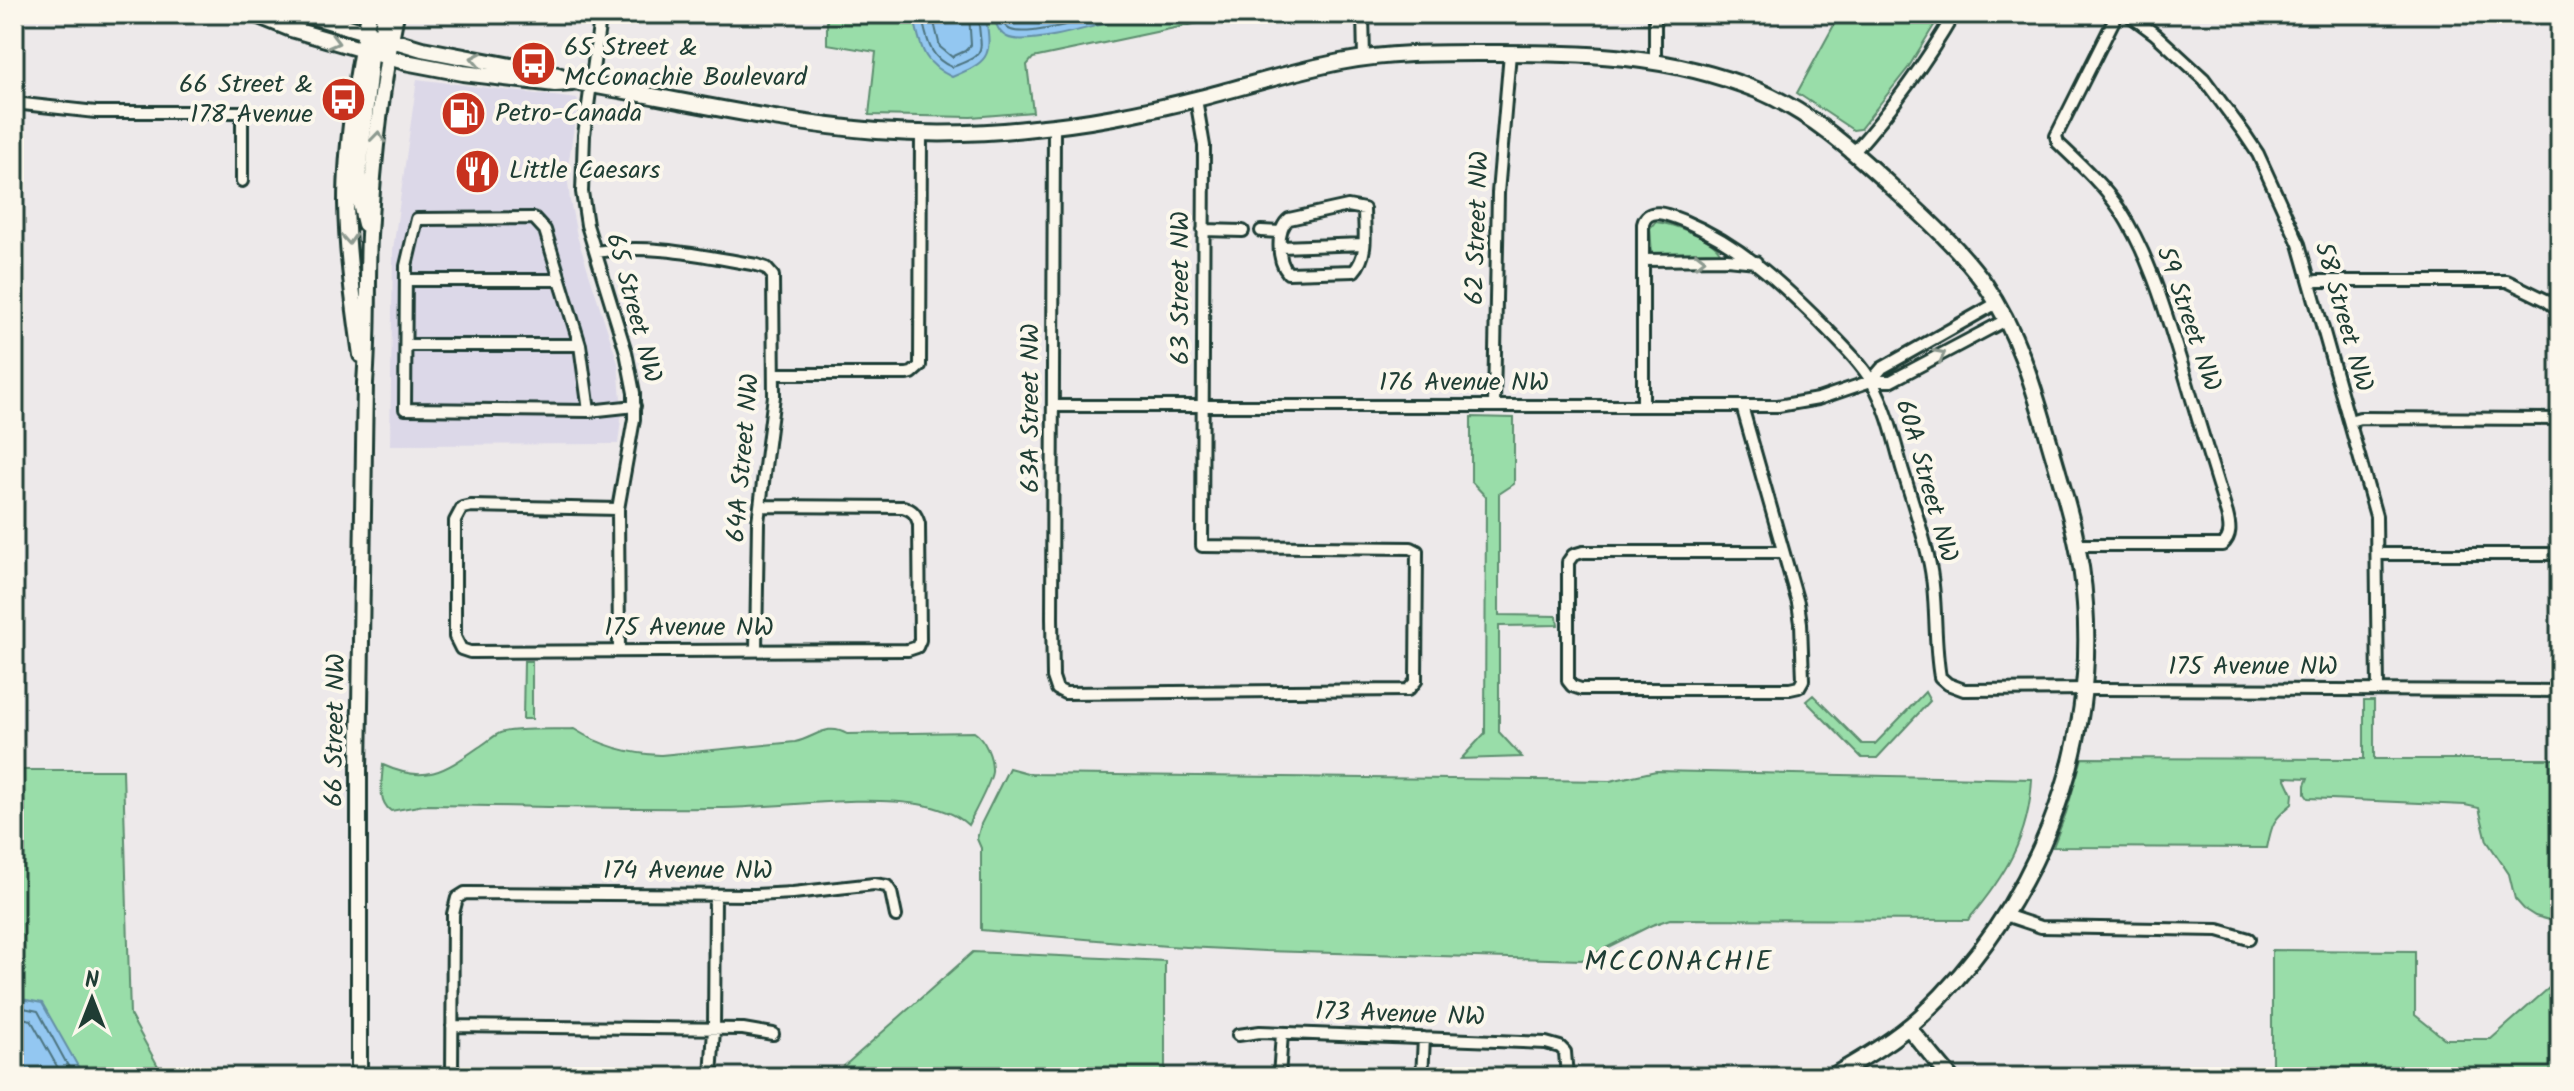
<svg xmlns="http://www.w3.org/2000/svg" width="2574" height="1091" viewBox="0 0 2574 1091" font-family="Kalam,sans-serif">
<rect width="100%" height="100%" fill="#ede9ea"/>
<filter id="ink" filterUnits="userSpaceOnUse"><feTurbulence type="fractalNoise" baseFrequency=".0125" numOctaves="2"/><feDisplacementMap in="SourceGraphic" scale="16" xChannelSelector="R" yChannelSelector="G"/><feConvolveMatrix kernelMatrix="1 2 1 2 8 2 1 2 1" color-interpolation-filters="sRGB"/></filter>
<g filter="url(#ink)">
<path fill="#dcd8e8" d="M417 79 578 99 567 174 570 200 577 236 618 363 622 411 618 444 390 445 393 250Z"/>
<path fill="#99dda9" stroke="#5c8d6e" stroke-width="2" d="M827 14H1241L1033 58 1027 65 1033 112 971 117 869 115 876 52 827 44Z
M1840 14H1941L1908 68 1860 129 1853 130 1797 93Z
M1655 222C1671 223 1713 238 1720 252L1717 254 1652 253 1650 228Z
M1471 417 1514 418V484L1499 494V615L1557 616 1558 625 1499 626V732L1522 757 1461 759 1485 733 1486 497 1471 481Z
M524 661H532V719H523Z
M1925 692 1930 701 1877 758H1862L1806 701 1813 695 1862 744H1875Z
M2364 701H2374V759H2560V923L2535 916 2524 909 2515 899 2509 874 2487 841 2479 808 2465 805 2308 798 2305 794V785L2308 778 2285 777 2293 794 2292 804C2273 820 2272 823 2267 848L2053 847 2066 813 2082 758 2364 759Z
M574 729C601 746 629 754 661 755L795 742C815 738 827 722 847 734L974 732C985 739 993 758 992 772 991 782 973 815 968 825 954 812 937 807 918 804 858 795 785 807 723 808 623 809 524 806 424 805L391 811C377 801 382 780 383 765 425 784 443 772 479 747 486 743 493 736 500 733 513 728 558 730 574 729Z
M1009 768 1031 774 1610 781 1656 771 2032 779C2029 838 2005 876 1968 920L1670 919 1652 925 1582 960 1265 951 1167 946 981 930V848L977 839 981 824Z
M14 770H123L130 1015 164 1077H14Z
M2272 950 2415 951V1015L2445 1039H2491L2558 980 2560 965V1077H2272Z
M973 952 1165 961V1077L834 1075Z"/>
<path fill="#93c7f1" stroke="#6590a5" stroke-width="2" d="M913 14H1141C1115 20 1028 48 1007 37 996 32 997 20 989 14L986 19C993 58 987 62 952 77 920 62 921 45 913 14Z
M14 993 16 998 42 1003 84 1077H14Z"/>
<g fill="none" stroke-linecap="round" stroke-linejoin="round">
<path stroke="#4d7480" stroke-width="2" d="M921 14C927 37 928 58 952 67 994 53 977 47 979 14
M932 14 940 47 952 57 965 51 971 45 969 14
M1001 14C1003 20 1004 28 1011 30 1030 37 1086 19 1107 14
M14 1006 38 1011 74 1077
M14 1016 31 1020 63 1077"/>
<defs>
<path id="street" d="M1363 14 1364 58
M2128 14 2155 34 2204 79 2244 133 2258 154 2299 244 2376 516 2378 690
M599 26 584 135 582 192 587 225 626 352 634 393V419L618 509 619 650
M1655 61V14
M14 103 96 112H242V181
M1054 126 1052 618 1053 677 1057 689 1065 693 1408 690 1416 681 1417 551 1411 548 1202 546 1204 146 1196 99
M1854 152C1892 109 1925 64 1954 14
M1348 206 1364 209C1364 230 1369 255 1354 271L1288 273C1277 261 1276 229 1289 219Z
M1203 230 1243 231
M1261 231 1281 232
M1281 247 1364 244
M596 252C651 243 703 256 757 265L766 268 773 276 774 396 758 522 756 649
M1643 260 1727 259 1756 262
M406 280H560
M2310 283 2317 281H2507L2546 300 2555 307 2560 317
M406 345H580
M775 374H907L912 373 920 366 921 133
M1871 381 1882 368 1997 303
M1494 405 1498 193 1510 53
M1643 405V224C1648 205 1671 216 1684 221 1739 244 1779 281 1820 322 1838 341 1858 359 1872 382 1887 408 1894 439 1902 468 1911 497 1921 526 1928 556 1938 596 1933 637 1940 677L1948 684 1964 690 2098 689 2560 691
M1053 406H1778L1818 399 1871 381H1891L2006 320
M1742 406 1798 603 1801 623 1803 680 1799 687 1790 689H1581L1572 686 1568 681V562L1573 555 1583 552H1783
M589 411 580 345 545 230 534 218 417 219 406 266 405 409 589 411 635 406
M2350 421 2360 418 2560 419
M618 509 471 506 462 508 455 521V637L461 649 470 652 908 650 917 647 920 640 919 524C916 514 913 510 903 507L760 506
M2078 545H2222C2232 537 2230 526 2227 514 2211 463 2196 413 2181 362 2165 310 2150 257 2120 210 2103 185 2080 164 2058 143L2056 136 2117 14
M2378 554H2560
M2005 915 2041 927 2218 930 2249 939
M452 1026 743 1029 773 1034
M1238 1035 1260 1032 1546 1043 1560 1047 1565 1052 1567 1077
M452 1077 453 914 457 898 465 893 755 895 793 893 874 884 887 886 891 892 896 916
M711 1077 714 1029 715 895
M1279 1077 1282 1033
M1422 1077 1424 1038"/>
<path id="secondary" d="M254 14 291 29 405 62 463 73 555 84 572 83
M305 14 422 49 558 75 579 83C678 99 777 123 877 131 929 135 982 134 1034 128 1090 123 1145 112 1200 98 1247 86 1293 71 1340 62 1392 52 1444 53 1496 53 1590 53 1668 55 1757 90 1810 112 1852 150 1893 188 1925 217 1960 249 1985 284 2020 335 2035 393 2052 451 2067 502 2082 551 2085 604 2096 758 2033 910 1921 1016 1895 1040 1862 1059 1831 1077
M381 43 384 14
M365 224 359 199V174L372 46
M361 355C354 305 347 254 346 203 346 146 357 70 369 14
M1908 1027 1950 1077
M359 1077V770L365 383C369 333 367 284 369 235 373 161 381 86 396 14"/>
</defs>
<use href="#street" stroke="#1f3d34" stroke-width="16"/>
<use href="#secondary" stroke="#1f3d34" stroke-width="20"/>
<use href="#street" stroke="#fbf7ec" stroke-width="10"/>
<use href="#secondary" stroke="#fbf7ec" stroke-width="14"/>
</g>
<defs><path id="oneway-chevron" d="M-2-3.5L2.5 0L-2 3.5" fill="none" stroke-width="1.6" stroke-linecap="round" stroke-linejoin="round" transform="scale(2)"/></defs>
<g stroke="#8d9a90">
<use href="#oneway-chevron" transform="translate(334 42) rotate(15)"/>
<use href="#oneway-chevron" transform="translate(476 59) rotate(-169)"/>
<use href="#oneway-chevron" transform="translate(378 137) rotate(-84)"/>
<use href="#oneway-chevron" transform="translate(349 239) rotate(86)"/>
<use href="#oneway-chevron" transform="translate(1700 260) rotate(-1)"/>
<use href="#oneway-chevron" transform="translate(1940 355) rotate(-28)"/>
</g>
</g>
<defs>
<symbol id="bus-disc" viewBox="-11 -11 22 22"><circle r="9.5" fill="#c8321e" stroke="#fbf7ec"/><path d="M-5-6H5V4H4V6H2V4H-2V6H-4V4H-5ZM-3.5-4V0h7V-4ZM-3.5 1.2v1.5H-2V1.2ZM2 1.2v1.5H3.5V1.2Z" fill="#fff"/></symbol>
<symbol id="fuel-disc" viewBox="-11 -11 22 22"><circle r="9.5" fill="#c8321e" stroke="#fbf7ec"/><path d="M-5.5-6h7V0h2V4h1.3V-2.5L3-4.5l.8-.8L6-3V5H2.5V1h-1V6h-7ZM-4.2-4.7v3.2H.2V-4.7Z" fill="#fff"/></symbol>
<symbol id="restaurant-disc" viewBox="-11 -11 22 22"><circle r="9.5" fill="#c8321e" stroke="#fbf7ec"/><path d="M-5-6h1v4h1v-4h1v4h1v-4h1v5L-1.5 .5V6h-2V.5L-5-1ZM5-6V6H3V1.5H1.5Q1.5-4 5-6Z" fill="#fff"/></symbol>
</defs>
<g fill-rule="evenodd">
<use href="#bus-disc" x="508" y="38" width="51" height="51"/>
<use href="#bus-disc" x="318" y="74" width="51" height="51"/>
<use href="#fuel-disc" x="438" y="88" width="51" height="51"/>
<use href="#restaurant-disc" x="452" y="146" width="51" height="51"/>
</g>
<g text-anchor="middle" dominant-baseline="central" stroke-width="8" stroke-linejoin="round" paint-order="stroke">
<g font-size="26" fill="#1f3d34" stroke="#fbf7ec" text-anchor="start">
<text x="564" y="48">65 Street &amp;<tspan x="564" dy="30">McConachie Boulevard</tspan></text>
<text x="313" y="85" text-anchor="end">66 Street &amp;<tspan x="313" dy="30">178 Avenue</tspan></text>
<text x="495" y="114">Petro-Canada</text>
<text x="509" y="171">Little Caesars</text>
</g>
<g font-size="26" fill="#1f3d34" stroke="#fbf7ec">
<text transform="translate(1478 228) rotate(-88)">62 Street NW</text>
<text transform="translate(1181 288) rotate(-90)">63 Street NW</text>
<text transform="translate(633 308) rotate(75)">65 Street NW</text>
<text transform="translate(2343 317) rotate(74)">58 Street NW</text>
<text transform="translate(2188 319) rotate(71)">59 Street NW</text>
<text x="1464" y="383">176 Avenue NW</text>
<text transform="translate(1031 408) rotate(-90)">63A Street NW</text>
<text transform="translate(744 458) rotate(-85)">64A Street NW</text>
<text transform="translate(1926 481) rotate(74)">60A Street NW</text>
<text x="689" y="628">175 Avenue NW</text>
<text x="2253" y="667">175 Avenue NW</text>
<text transform="translate(336 730) rotate(-89)">66 Street NW</text>
<text x="688" y="871">174 Avenue NW</text>
<text transform="translate(1400 1015) rotate(2)">173 Avenue NW</text>
</g>
<g font-size="28" letter-spacing="2" fill="#1f3d34" stroke="#fbf7ec">
<text x="1679" y="962">MCCONACHIE</text>
</g>
</g>
<rect width="2574" height="1091" fill="none" stroke="#fbf7ec" stroke-width="48"/>
<rect x="24" y="24" width="2526" height="1043" fill="none" stroke="#1f3d34" stroke-width="3" filter="url(#ink)"/>
<g transform="translate(92 999)" stroke="#fbf7ec" stroke-width="6" paint-order="stroke">
<path d="M0-6L14 30L0 20L-14 30Z" fill="#1f3d34"/>
<text y="-12" font-size="22" font-weight="bold" text-anchor="middle" fill="#1f3d34">N</text>
</g>
</svg>
